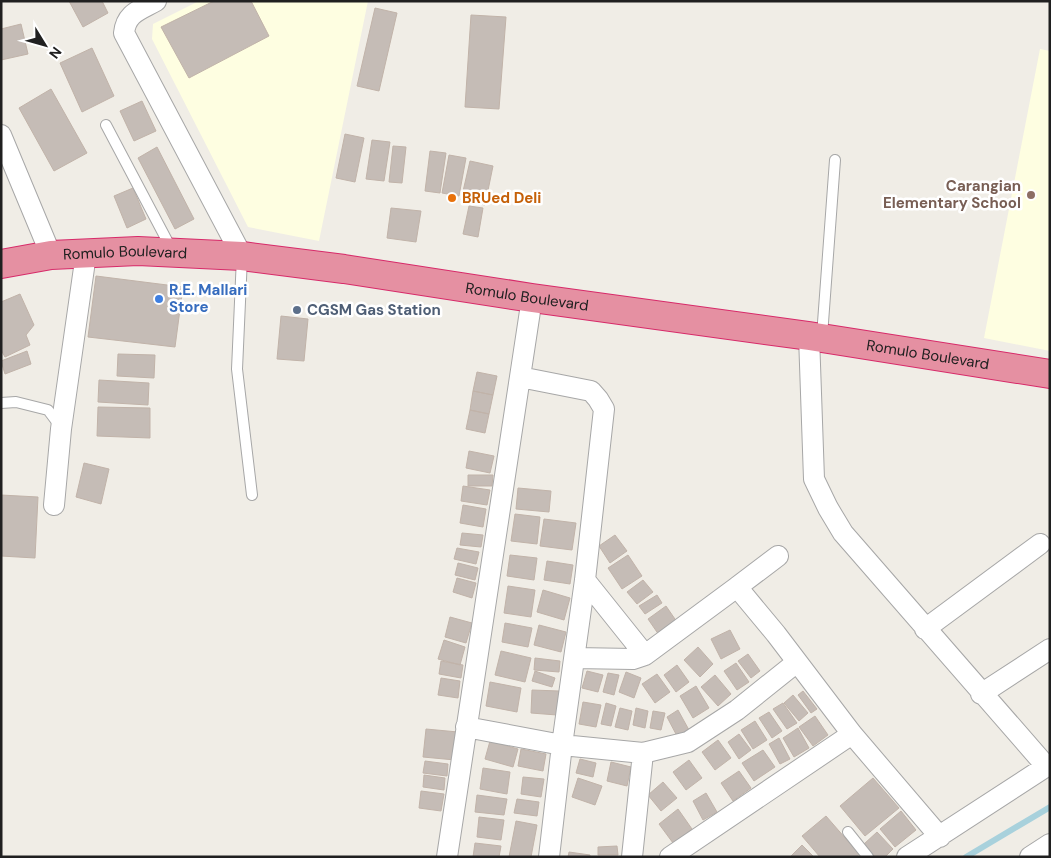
<svg xmlns="http://www.w3.org/2000/svg" width="1051" height="858" viewBox="0 0 1051 858" font-family="'DM Sans',sans-serif">
<rect width="100%" height="100%" fill="#f0ede6"/>
<path fill="#fefee1" d="M199 1H368L319 241 248 227 152 39 153 24Z
M1040 49 1050 51V351L984 338Z"/>
<g fill="none" stroke-linecap="round" stroke-linejoin="round">
<path stroke="#a8d1dc" stroke-width="6" d="M966 857 1050 807"/>
</g>
<path fill="#c5bcb6" stroke="#c1b3a9" d="M69 1H102L108 13 83 27Z
M214 1H251L269 36 189 78 161 27Z
M375 8 397 13 379 91 357 86Z
M471 15 506 17 499 109 465 107Z
M21 24 28 54 1 60V29Z
M92 48 114 96 82 112 60 63Z
M51 89 87 153 54 171 19 108Z
M142 101 156 131 134 141 120 111Z
M345 134 364 138 355 182 336 178Z
M372 140 390 142 384 181 366 179Z
M393 146 406 147 402 183 389 182Z
M157 147 194 219 175 229 138 158Z
M430 151 446 153 440 193 425 191Z
M449 155 466 158 459 196 442 193Z
M470 161 493 166 485 205 461 200Z
M133 188 146 219 127 228 114 196Z
M469 206 483 208 478 237 463 234Z
M391 208 421 211 416 242 387 238Z
M96 276 183 287 175 347 88 337Z
M20 294 34 325 26 335 30 345 5 357 1 350V302Z
M281 316 308 319 304 361 277 359Z
M27 351 31 364 5 374 1 361Z
M118 354 155 355 154 378 117 376Z
M477 372 497 376 493 395 473 391Z
M99 380 149 383 148 405 98 402Z
M473 391 493 395 489 414 470 410Z
M98 407 150 408V438L97 436Z
M470 410 489 414 485 433 466 429Z
M469 451 494 456 490 473 466 468Z
M84 463 109 469 101 504 76 497Z
M468 475H493L492 486H468Z
M463 486 490 490 487 505 461 501Z
M518 488 551 491 549 512 516 509Z
M1 495 38 497 35 558 1 556Z
M463 505 486 509 483 527 460 523Z
M515 514 540 517 537 544 511 541Z
M544 519 576 523 572 550 540 546Z
M462 533 483 535 481 547 460 545Z
M615 535 627 551 610 563 599 546Z
M457 548 479 552 476 564 454 559Z
M510 555 537 558 534 580 507 576Z
M628 555 642 576 622 589 608 568Z
M547 561 573 565 570 584 544 580Z
M458 563 478 568 475 580 455 575Z
M457 578 476 583 472 598 453 592Z
M643 580 653 592 637 604 627 592Z
M508 586 535 590 531 617 504 613Z
M543 590 570 598 564 620 537 612Z
M657 595 662 603 645 614 639 606Z
M666 606 677 622 659 635 648 619Z
M450 617 472 623 466 643 445 637Z
M505 623 532 628 528 647 502 642Z
M539 625 566 632 561 652 534 645Z
M730 630 740 649 721 659 711 639Z
M444 640 465 647 460 665 438 659Z
M698 647 713 664 700 677 684 660Z
M501 651 531 658 525 682 495 675Z
M748 654 760 671 751 678 738 661Z
M535 658 560 661 559 672 534 670Z
M441 661 463 665 461 678 439 674Z
M736 663 749 682 737 690 724 671Z
M677 665 689 682 676 692 664 675Z
M535 671 555 678 552 687 532 681Z
M587 671 603 675 598 692 582 688Z
M626 672 641 678 634 698 619 692Z
M608 673 619 675 614 695 603 692Z
M657 674 670 692 655 703 642 684Z
M715 675 731 694 718 706 701 687Z
M441 678 460 681 458 698 438 695Z
M490 682 521 688 517 712 486 706Z
M696 686 709 708 693 718 680 696Z
M532 690 559 691 557 715 531 713Z
M803 691 817 709 811 713 798 695Z
M793 695 808 713 799 721 784 703Z
M583 702 601 705 596 727 579 724Z
M606 703 616 706 611 726 601 724Z
M783 703 797 723 787 729 773 709Z
M620 708 632 711 628 730 615 727Z
M636 708 648 711 645 728 633 725Z
M678 710 689 730 677 736 667 717Z
M653 711 665 713 661 730 650 728Z
M769 712 782 731 772 738 759 718Z
M815 716 828 735 813 746 799 727Z
M755 721 767 740 753 749 741 730Z
M798 728 809 748 794 757 783 738Z
M426 729 458 732 455 760 423 757Z
M739 734 751 750 739 759 728 742Z
M779 738 790 759 780 764 769 744Z
M718 740 731 758 715 770 702 752Z
M490 741 518 749 513 767 485 759Z
M521 749 546 754 543 771 518 766Z
M763 750 775 767 754 781 742 763Z
M580 759 596 763 593 777 576 773Z
M689 760 702 778 686 790 673 772Z
M425 761 448 764 447 776 423 773Z
M611 762 631 767 627 786 607 781Z
M483 768 510 772 507 794 480 789Z
M739 771 751 788 733 801 721 783Z
M424 775 445 778 444 790 423 787Z
M523 777 544 779 541 797 521 794Z
M578 778 602 786 595 805 572 797Z
M873 778 899 808 865 836 840 806Z
M663 782 677 798 661 811 648 795Z
M421 791 444 794 441 811 419 808Z
M706 793 717 812 703 820 693 801Z
M477 795 507 799 504 815 475 812Z
M517 799 539 802 537 816 514 813Z
M678 809 692 829 673 843 659 824Z
M901 811 916 830 895 847 880 829Z
M826 816 859 854 857 857H820L802 836Z
M479 817 504 820 501 840 477 837Z
M516 821 537 825 531 857H509Z
M877 832 893 849 885 857H875L864 844Z
M475 843 501 846 499 857H473Z
M802 845 814 857H790Z
M617 846 618 855H598V847Z
M569 852 590 855V857H568Z"/>
<g fill="none" stroke-linecap="round" stroke-linejoin="round">
<defs>
<path id="lane" d="M106 125 172 250
M242 257 237 369 252 495
M822 336 835 160
M1 403 16 402 48 410 60 426
M848 832 868 857"/>
<path id="street" d="M156 1C140 10 126 13 124 33L242 256
M1 135 51 255
M809 336 814 479 828 508 843 533 1046 766
M520 377 591 391 598 399 604 409 585 580 562 745 549 857
M54 505 61 429 86 254
M585 580 645 655
M737 587 778 556
M925 629 1040 544
M575 658 633 659 645 655 737 587 776 634 852 734 940 837
M981 694 1050 649
M466 727 562 745 643 753 688 742 737 710 797 662
M447 857 532 298
M632 857 643 753
M670 857 852 734
M907 857 1050 764
M1030 857 1050 844"/>
<g id="highway">
<path id="s1" d="M1 264 51 255 138 251 242 256 344 269 532 298 809 336 1050 374"/>
</g>
</defs>
<use href="#lane" stroke="#a7a7a7" stroke-width="12"/>
<use href="#street" stroke="#a7a7a7" stroke-width="22"/>
<use href="#highway" stroke="#d72a69" stroke-width="30"/>
<use href="#lane" stroke="#fff" stroke-width="10"/>
<use href="#street" stroke="#fff" stroke-width="20"/>
<use href="#highway" stroke="#e590a2" stroke-width="28"/>
</g>
<circle fill="#8d6e63" stroke="#fff" stroke-width="2" cx="1031" cy="195" r="5"/>
<circle fill="#e8710a" stroke="#fff" stroke-width="2" cx="452" cy="198" r="5"/>
<circle fill="#3f7fe0" stroke="#fff" stroke-width="2" cx="159" cy="299" r="5"/>
<circle fill="#5c6f8a" stroke="#fff" stroke-width="2" cx="297" cy="310" r="5"/>
<g text-anchor="middle" dominant-baseline="central" stroke-width="5" stroke-linejoin="round" paint-order="stroke">
<g font-size="15" font-weight="bold" fill="#785e54" stroke="#fff" text-anchor="end">
<text x="1021" y="186">Carangian<tspan x="1021" dy="17">Elementary School</tspan></text>
</g>
<g font-size="15" font-weight="bold" fill="#c56008" stroke="#fff" text-anchor="start">
<text x="462" y="198">BRUed Deli</text>
</g>
<g font-size="15" fill="#202020" stroke="#fff">
<text stroke="none"><textPath href="#s1" startOffset="125">Romulo Boulevard</textPath></text>
<text stroke="none"><textPath href="#s1" startOffset="530">Romulo Boulevard</textPath></text>
<text stroke="none"><textPath href="#s1" startOffset="935">Romulo Boulevard</textPath></text>
</g>
<g font-size="15" font-weight="bold" fill="#366cbe" stroke="#fff" text-anchor="start">
<text x="169" y="290">R.E. Mallari<tspan x="169" dy="17">Store</tspan></text>
</g>
<g font-size="15" font-weight="bold" fill="#4e5e75" stroke="#fff" text-anchor="start">
<text x="307" y="310">CGSM Gas Station</text>
</g>
</g>
<rect width="1051" height="858" fill="none" stroke="#202020" stroke-width="5"/>
<g transform="translate(45 45) rotate(127)" stroke="#ffffff" stroke-width="4" paint-order="stroke">
<path d="M0-4L9 19L0 12L-9 19Z" fill="#202020"/>
<text y="-8" font-size="14" font-weight="bold" text-anchor="middle" fill="#202020">N</text>
</g>
</svg>
